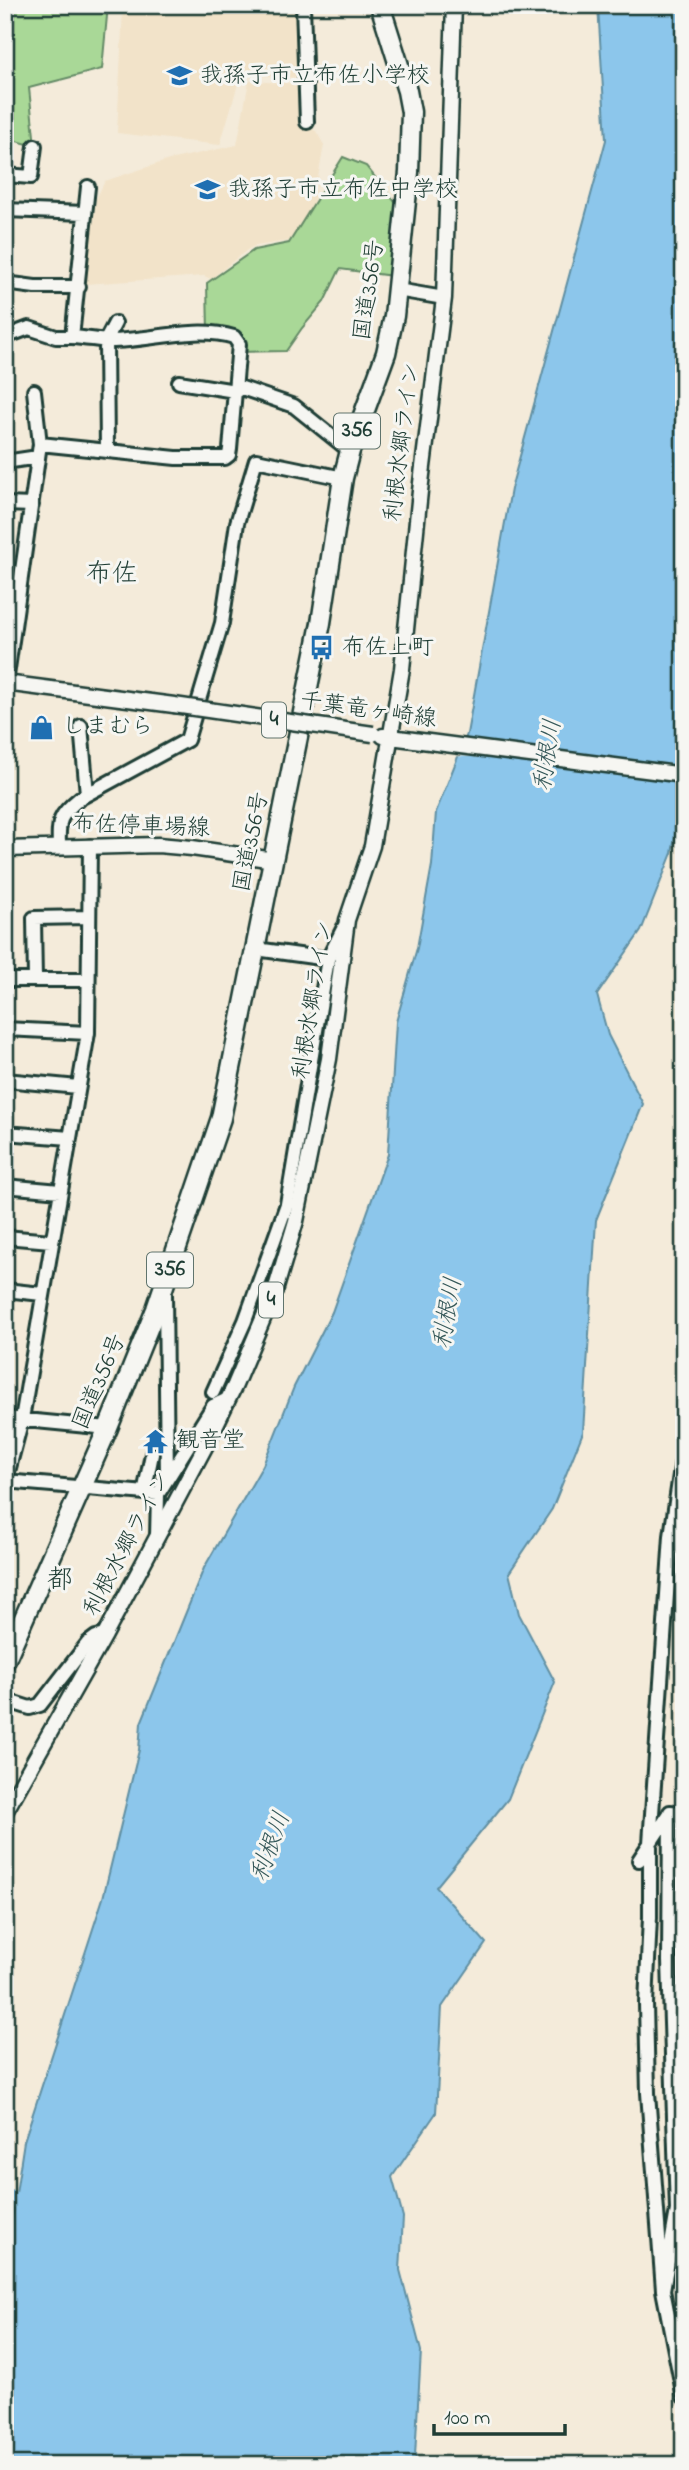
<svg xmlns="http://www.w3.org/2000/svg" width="689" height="2470" viewBox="0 0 689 2470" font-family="'Indie Flower','Klee One',sans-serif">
<rect width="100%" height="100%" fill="#f4ebda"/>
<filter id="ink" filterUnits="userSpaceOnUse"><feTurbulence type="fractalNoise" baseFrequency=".0143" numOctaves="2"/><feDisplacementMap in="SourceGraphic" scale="14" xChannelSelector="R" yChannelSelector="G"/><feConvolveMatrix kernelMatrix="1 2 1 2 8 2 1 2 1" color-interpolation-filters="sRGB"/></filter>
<g filter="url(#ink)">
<path fill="#f2e3c9" d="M120 5H299L301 78 241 74 220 145 117 133 123 8Z
M249 81 303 84 304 125 316 131 324 145 313 205 289 241 255 246 247 250 211 279 204 276 85 284 96 199 105 181 169 160 237 145Z"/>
<path fill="#a9d897" stroke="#648a66" stroke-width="2" d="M5 5H108L102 69 29 88 35 146 5 138Z
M343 157 366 166 400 208 393 276 340 269 324 302 302 328 286 351 235 352 231 337 208 333 207 283 254 250 289 243Z"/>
<path fill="#8cc6eb" stroke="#608fa2" stroke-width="2" d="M598 5H684V792L672 853 641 931 597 995 608 1035 643 1104 596 1220 583 1432 552 1509 509 1573 519 1614 555 1682 508 1799 436 1887 486 1943 442 2007 436 2113 392 2177 403 2217 400 2270 421 2351 415 2456 420 2465H5V2265L24 2141 103 1898 139 1750 141 1723 204 1568 263 1465 294 1387 332 1312 388 1154 396 1022 417 948 432 865 436 812 467 734 511 489 606 140Z"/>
<path fill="#f4ebda" d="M461 739 584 757 684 765V784L489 758 454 756Z"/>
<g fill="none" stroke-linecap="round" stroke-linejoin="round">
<path stroke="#8cc6eb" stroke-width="16" d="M5 2197 34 2205"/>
<defs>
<path id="minor" d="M303 5 307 122
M5 175 31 177 35 146
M5 210 85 213
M5 283 35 287H79
M397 290 444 298
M5 337 29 328 56 337H72
M179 382 235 391
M236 386 294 406 350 451
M40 444 176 458H225L229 455 230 449 239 344 234 337C194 325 151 341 110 341 98 340 85 338 72 337L88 187
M107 451 106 340 115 323
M5 462 38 457
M5 504 32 505
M5 690 40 444 34 391
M81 726 87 794
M59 847C58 820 59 815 80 798L187 740 222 623 237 523 256 460 343 478
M256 949 328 959
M5 980H87
M35 980 34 918 88 917
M5 1029 88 1033
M5 1080 78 1087
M5 1133 70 1138
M5 1186 60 1191
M5 1237 51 1241
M5 1290 42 1294
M165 1294 167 1479
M213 1392 245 1321 287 1204 328 959 344 927
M5 1418 108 1428
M5 1481 158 1494
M5 1483 22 1419 88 1033 90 846
M144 1493 152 1454
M157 1537 158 1494 213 1406 228 1399
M684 1578V1580
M5 1700 30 1708 40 1705 88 1643 96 1637 105 1635
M684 1813 670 1812 669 1961 677 2210 663 2290 684 2397
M639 1860 670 1813
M663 2290 648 2093 646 2004 650 1917V1843L671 1536 684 1447"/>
<path id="major" d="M5 683 174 705
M383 736 684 775
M5 849 158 845 192 848 274 860
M5 1812 105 1635 207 1443 235 1385 276 1288 296 1221 329 1059 347 920 372 846 402 669 420 491 444 298 454 5"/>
<path id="highway" d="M5 1661 108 1428 156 1309 221 1118 321 623 343 478 350 451 386 353 394 316 409 172 411 112 407 91 380 5"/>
</defs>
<use href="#minor" stroke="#1f3d34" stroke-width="18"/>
<use href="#major" stroke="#1f3d34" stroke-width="19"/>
<use href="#highway" stroke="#1f3d34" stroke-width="23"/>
<use href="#minor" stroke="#f6f6f2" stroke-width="12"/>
<use href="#major" stroke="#f6f6f2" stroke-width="14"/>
<use href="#highway" stroke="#f6f6f2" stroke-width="18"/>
<defs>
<path id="major-bridge" d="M174 705 373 734"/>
</defs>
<use href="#major-bridge" stroke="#1f3d34" stroke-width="19" stroke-linecap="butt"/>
<use href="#major-bridge" stroke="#f6f6f2" stroke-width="14"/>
</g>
</g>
<defs>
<symbol id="school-bare" viewBox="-9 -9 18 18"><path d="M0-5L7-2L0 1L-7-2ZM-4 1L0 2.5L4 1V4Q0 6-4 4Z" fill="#1f6fb2" stroke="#f6f6f2" stroke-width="2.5" paint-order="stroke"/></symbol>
<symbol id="bus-bare" viewBox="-9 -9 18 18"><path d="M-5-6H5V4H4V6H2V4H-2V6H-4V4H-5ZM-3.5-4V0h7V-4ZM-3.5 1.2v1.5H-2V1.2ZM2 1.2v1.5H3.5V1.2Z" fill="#1f6fb2" stroke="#f6f6f2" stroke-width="2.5" paint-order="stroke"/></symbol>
<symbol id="shop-bare" viewBox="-9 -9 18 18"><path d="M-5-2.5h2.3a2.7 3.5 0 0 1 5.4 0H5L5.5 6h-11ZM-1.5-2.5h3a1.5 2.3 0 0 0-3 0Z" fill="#1f6fb2" stroke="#f6f6f2" stroke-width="2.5" paint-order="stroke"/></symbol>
<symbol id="temple-bare" viewBox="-9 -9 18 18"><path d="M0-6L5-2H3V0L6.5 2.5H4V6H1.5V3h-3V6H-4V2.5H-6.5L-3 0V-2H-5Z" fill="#1f6fb2" stroke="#f6f6f2" stroke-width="2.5" paint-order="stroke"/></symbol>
</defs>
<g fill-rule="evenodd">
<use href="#school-bare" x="162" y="58" width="35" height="35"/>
<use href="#school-bare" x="190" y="172" width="35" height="35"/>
<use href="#bus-bare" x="304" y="630" width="35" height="35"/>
<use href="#shop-bare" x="24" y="710" width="35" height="35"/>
<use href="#temple-bare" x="138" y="1424" width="35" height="35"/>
</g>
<g text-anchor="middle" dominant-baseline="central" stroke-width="6" stroke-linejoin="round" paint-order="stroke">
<g fill="#f6f6f2" stroke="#60746d" stroke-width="2">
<rect x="334" y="413.5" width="46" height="35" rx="5"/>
<rect x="262" y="702.5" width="24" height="35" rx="5"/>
<rect x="147" y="1252.5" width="46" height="35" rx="5"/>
<rect x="259" y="1282.5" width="24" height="35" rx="5"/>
</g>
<g font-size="21" font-weight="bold" fill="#1f3d34">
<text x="357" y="431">356</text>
<text x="274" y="720">4</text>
<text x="170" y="1270">356</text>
<text x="271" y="1300">4</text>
</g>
<g font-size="23" fill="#1f3d34" stroke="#f6f6f2" text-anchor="start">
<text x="200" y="76">我孫子市立布佐小学校</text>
<text x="228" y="190">我孫子市立布佐中学校</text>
<text x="342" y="648">布佐上町</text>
<text x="62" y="727">しまむら</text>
<text x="176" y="1441">観音堂</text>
</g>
<g font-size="23" fill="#1f3d34" stroke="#f6f6f2">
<text transform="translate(370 290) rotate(-82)">国道356号</text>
<text transform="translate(403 442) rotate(-83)">利根水郷ライン</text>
<text transform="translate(368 711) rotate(8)">千葉竜ヶ崎線</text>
<text transform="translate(141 827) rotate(2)">布佐停車場線</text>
<text transform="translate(252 842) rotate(-79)">国道356号</text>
<text transform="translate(314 1000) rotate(-81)">利根水郷ライン</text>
<text transform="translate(100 1382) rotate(-67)">国道356号</text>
<text transform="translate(128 1544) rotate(-62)">利根水郷ライン</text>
</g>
<g font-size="24" font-style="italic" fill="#355859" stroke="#f6f6f2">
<text transform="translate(549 755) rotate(-81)">利根川</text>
<text transform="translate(449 1313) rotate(-80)">利根川</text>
<text transform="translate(272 1847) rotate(-70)">利根川</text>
</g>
<g font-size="26" fill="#1f3d34" stroke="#f6f6f2">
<text x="112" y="575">布佐</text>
<text x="60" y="1581">都</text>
</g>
</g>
<rect width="689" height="2470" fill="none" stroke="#f6f6f2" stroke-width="28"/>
<rect x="14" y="14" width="661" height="2442" fill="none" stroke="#1f3d34" stroke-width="2.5" filter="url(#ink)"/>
<path d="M434 2424v10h131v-10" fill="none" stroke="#1f3d34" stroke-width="3.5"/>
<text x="444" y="2424" font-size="21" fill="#1f3d34" stroke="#f6f6f2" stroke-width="5" paint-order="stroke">100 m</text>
</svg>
